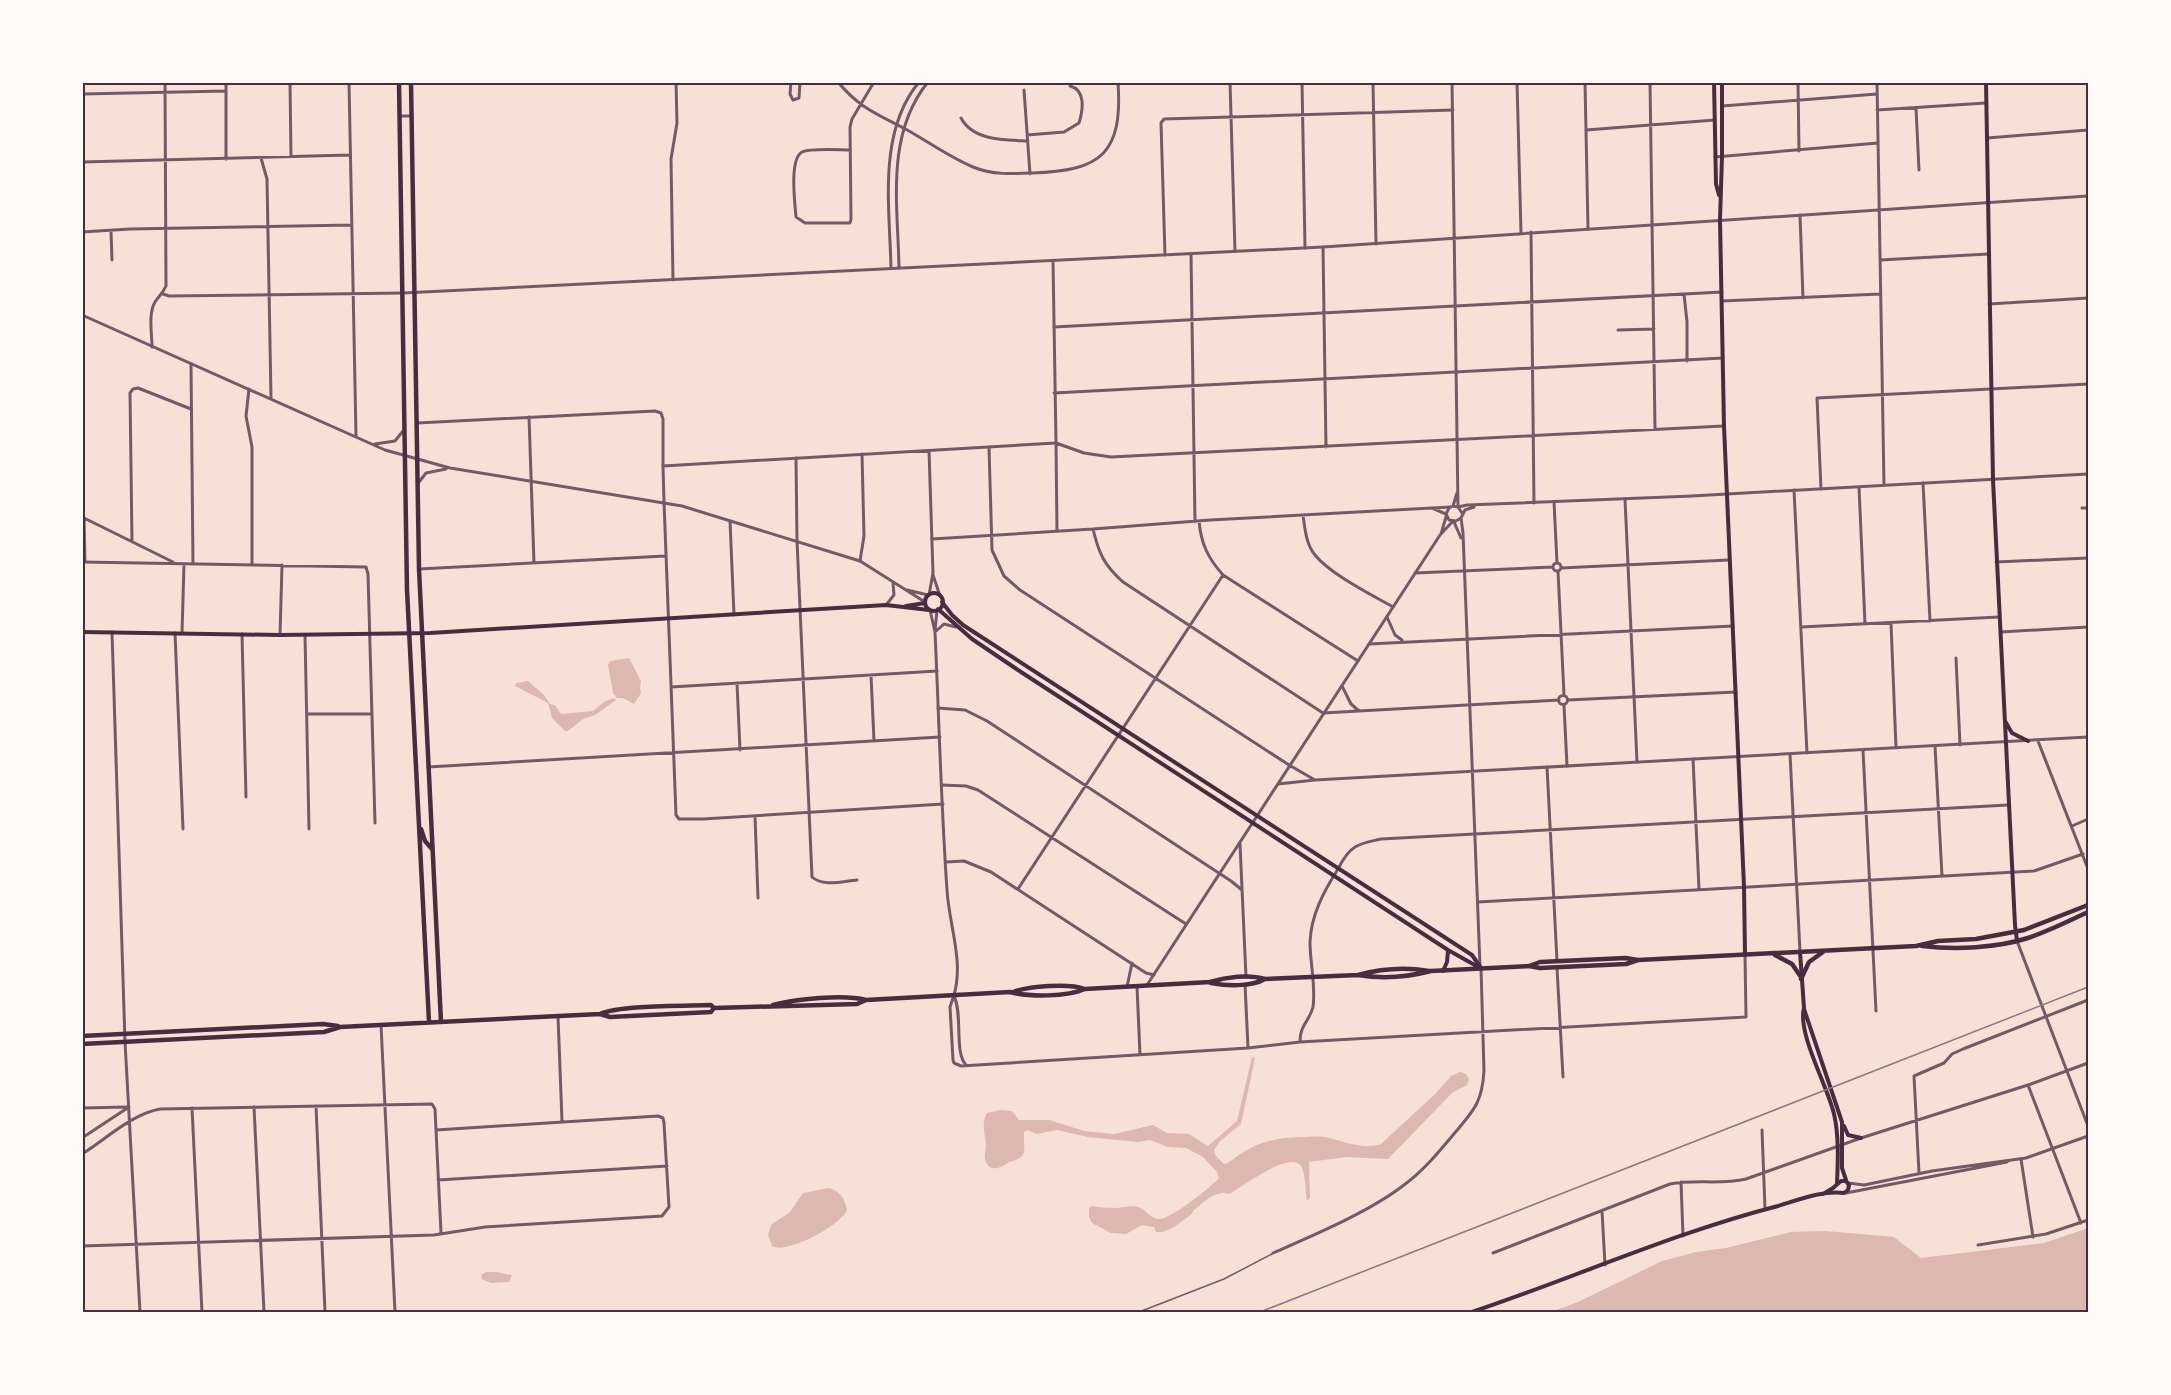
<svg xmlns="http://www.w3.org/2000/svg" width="2171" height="1395" viewBox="0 0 2171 1395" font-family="Lato,sans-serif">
<rect width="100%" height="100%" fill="#f7e1d7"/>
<path fill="#dcb8b0" d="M629 658 641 681 640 689 641 693 634 704 623 698H617L613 693 608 665 610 661Z
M528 681 544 695 550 704 555 705 561 714 593 711 604 702 613 698 616 700 595 715 583 719 568 731H565L552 718 548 703 515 686 516 683Z
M1252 1057 1255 1058 1241 1124 1220 1141 1214 1150 1215 1155 1224 1164 1228 1163C1253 1143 1270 1138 1302 1137 1309 1137 1318 1136 1325 1137 1344 1141 1362 1150 1381 1144L1434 1095 1451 1076 1460 1072 1466 1074 1469 1079 1467 1085 1452 1093 1388 1159 1346 1157 1309 1162 1310 1198 1307 1201C1305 1191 1306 1178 1302 1168 1293 1147 1241 1188 1229 1194 1215 1189 1203 1203 1193 1211L1192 1214C1182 1221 1168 1234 1156 1232L1154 1227 1142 1225 1126 1234 1111 1233 1092 1223 1089 1217V1208L1091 1206C1099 1207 1107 1208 1115 1208 1123 1208 1131 1205 1138 1207 1146 1209 1149 1218 1158 1219 1169 1221 1211 1187 1219 1178L1217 1172 1203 1157 1186 1148 1168 1147 1150 1140 1138 1142 1088 1137 1057 1130 1037 1134 1027 1130 1024 1132C1023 1138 1026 1150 1023 1155 1019 1161 1011 1160 1006 1164 999 1169 988 1172 985 1159 984 1154 986 1150 986 1145 985 1134 981 1123 987 1113L1000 1110 1012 1111 1019 1120H1049L1084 1131 1114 1134 1153 1125 1167 1133 1189 1134 1208 1146 1237 1121Z
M828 1188C839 1190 845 1198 847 1210 841 1225 787 1255 772 1246L768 1235 771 1225 790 1212 803 1193Z
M2088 1228V1312H1551L1578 1302 1662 1261 1696 1252 1726 1248 1791 1232 1826 1231 1894 1237 1921 1258 2044 1243Z
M496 1272 512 1275 509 1282 491 1283 482 1279 481 1275 486 1272Z"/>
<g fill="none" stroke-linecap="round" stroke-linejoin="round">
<path stroke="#755966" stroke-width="1.5" d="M1139 1312 1224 1279 1272 1254"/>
<path stroke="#755966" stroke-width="3" d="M226 82V159
M290 82 291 157
M349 82 356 436
M791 82 790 94 793 100 799 98 800 82
M838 82C861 110 880 115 909 131 930 143 951 158 973 167 992 175 1012 174 1032 173 1101 171 1123 154 1118 82
M1230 82 1235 251
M1302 82 1305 248
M1373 82 1376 244
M1517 82 1521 233
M1585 82 1588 229
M1650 82 1655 429
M1798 82 1799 151
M1877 82 1884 485
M1024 90 1030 174
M82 94 226 91
M1722 106 1877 94
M1916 108 1919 170
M1877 110 1986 103
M400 116H411
M961 118C973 141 1006 140 1028 141
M1586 130 1715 120
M1027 135 1064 132 1079 123C1083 110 1086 90 1070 86
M1987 138 2088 130
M850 150C839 150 811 148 802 152 789 159 795 204 796 217L805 223H850L851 219 850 127 852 119 874 82
M1715 157 1878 143
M261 158 267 179 271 398
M82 162 350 155
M1800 215 1803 298
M111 231 112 260
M82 232 130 229 351 225
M1531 232 1534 503
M1323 247 1326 447
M1191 254 1195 522
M1165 255 1161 123 1164 119 1453 110
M1880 260 1988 254
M673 280 671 159 677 123 676 82
M163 294 169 296 403 293
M1684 294 1687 322V361
M1722 301 1880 294
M1989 304 2088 298
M1054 327 1722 292
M1618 330 1654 329
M152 347C152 334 148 314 155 302 159 296 163 293 166 286L165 82
M191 364 193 564
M249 389 246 416 252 447V565
M1054 393 1723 358
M529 417 534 563
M417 423 655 411 661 413 663 419V466
M989 447 992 550 1004 576 1020 590 1289 765
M796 458 797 541 812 877C823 887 843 881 857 880
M1923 483 1930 621
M1859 487 1865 624
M1821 489 1817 398 2088 384
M1794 490 1807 753
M1625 499 1637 762
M664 502 676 815 679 819H703L943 804
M1554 502 1557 563
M1432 508 1446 514
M2082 508H2088
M1303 515C1305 529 1306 544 1315 555 1330 574 1372 595 1393 607
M82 517 173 562
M84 519 85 562
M730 521 734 615
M1199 521C1201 544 1208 558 1223 575L1358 661
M1093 529C1099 554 1104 565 1123 582L1323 713 1559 700
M1057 531 1056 443 1084 453 1111 457 1724 426
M932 539 1093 529 1210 520 1450 507
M132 541 130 393 133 389 138 388 191 409
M860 561 864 536 862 454
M82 562 366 567 368 574 375 823
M1996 562 2088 558
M1553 567a4 4 0 1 1 8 0a4 4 0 1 1-8 0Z
M1561 568 1729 560
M419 569 665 556
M1558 571 1564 695
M1415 573 1553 567
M1387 617 1395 635 1402 640
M1891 623 1896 748
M1801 627 1999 617
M112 632 125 1042 140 1312
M2001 632 2088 627
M175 633 183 829
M182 633 184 564
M242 634 246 797
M280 635 282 565
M305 635 309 829
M1369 644 1733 626
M1956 658 1960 745
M871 675 874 741
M737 683 740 750
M1342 686 1351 704 1359 711
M671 687 937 671
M1558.5 700a4.5 4.5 0 1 1 9 0a4.5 4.5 0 1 1-9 0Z
M1568 700 1736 692
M1564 705 1567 766
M938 708 965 710 987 721 1231 881 1242 890
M307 714H371
M1935 746 1942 876
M1863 750 1876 1011
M1693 759 1699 889
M428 767 940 737
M1547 767 1557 961
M942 785 966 786 978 790 1186 924
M755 816 758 898
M2072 826 2088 819
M1240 844 1246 977
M946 862 964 861 991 872 1146 973 1154 975
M1018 889 1223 575
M1478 902 2034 871 2083 854
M1557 968 1563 1077
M1245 984 1248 1048
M1137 986 1140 1055
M1127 987 1132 963
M954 995 950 1007 953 1060 954 1063 961 1066 1248 1048 1300 1042 1746 1017 1745 955
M954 996C963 1014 954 1053 966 1065
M558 1016 562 1121
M381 1025 395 1312
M1300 1041C1300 1025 1310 1020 1313 1007 1316 986 1310 963 1310 942 1311 915 1324 891 1338 869 1342 861 1347 852 1355 847 1363 842 1373 841 1381 839L2008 805
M2028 1085 2081 1223
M316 1106 325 1312
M254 1107 264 1312
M82 1108 127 1107
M192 1108 202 1312
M1762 1130 1765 1209
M82 1138 129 1107
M82 1154C106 1139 132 1114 160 1109L432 1104 435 1109 441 1233
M2021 1159 2033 1237
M1919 1173 1914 1076 1944 1063 1952 1054 1963 1049 2088 1000
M438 1180 667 1166
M1681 1182 1683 1236
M1602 1211 1605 1265
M1978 1245 2046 1234 2088 1220
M82 1246 434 1235 485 1227 662 1216 669 1207 664 1123 663 1118 658 1116 436 1130
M1273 1253C1314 1235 1369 1212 1404 1185 1423 1171 1438 1153 1453 1135 1473 1111 1482 1104 1484 1071L1481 968
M1493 1253 1670 1184C1695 1179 1721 1185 1746 1179L1861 1138 2028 1085 2088 1063"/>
<path stroke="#755966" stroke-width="3" d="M1452 82 1458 507
M899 268C898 205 885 135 928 82
M891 269C890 208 877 133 919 82
M403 293 1323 247 2088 196
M82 315 385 450 450 468 682 506 860 561 925 602
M375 444 395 441 403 431
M929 451 933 573 929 595
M419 482 426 473 446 469
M664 502 663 466 1056 443 1053 261
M1453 506 1457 493
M1458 507 1467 505 1692 496 2088 474
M1462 513 1458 507 1453 506 1449 508 1446 514 1449 520 1456 521 1461 518 1465 510 1474 507
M1461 518 1463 533 1480 966
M1454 522 1461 538
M1441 534 1446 517
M933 575 940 596
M907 590 928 595
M886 605 894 595 893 583
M930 610 935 632C939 718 941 804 947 890 949 925 964 961 954 995
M935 631 937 610
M935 632 944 624 956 627
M2038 741 2088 869
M1790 754 1800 952
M1289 765 1315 780 2088 737
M1278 784 1315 780
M2017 941 2088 1126
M1147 985 1440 535 1453 521
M1848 1183 1864 1185 1932 1171 2026 1158 2088 1136
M1846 1193 2007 1162"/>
<path stroke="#4a2c40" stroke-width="4" d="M1714 82 1716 184 1719 195
M1722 82V156L1720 220 1724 426 1744 887 1745 955
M1986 82 1993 480 2015 925 2017 941
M925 602a9 9 0 1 1 18 0a9 9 0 1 1-18 0Z
M942 602 952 615 963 625 1472 955 1481 968
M906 606 925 603
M938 609 972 639 1021 672 1448 950 1480 968
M82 632 280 635 430 633 886 605 929 610
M2005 721 2012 733 2028 741
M1800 952 1804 1008C1797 1033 1828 1087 1834 1114 1839 1135 1838 1161 1837 1183
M1443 971 1447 962 1448 951
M1804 1009 1842 1122V1168L1846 1180
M1844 1126 1848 1135 1861 1138
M1472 1312C1574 1278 1673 1233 1778 1206 1798 1200 1823 1190 1844 1193L1848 1190 1849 1185 1846 1181H1841L1833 1188 1823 1194"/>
<path stroke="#4a2c40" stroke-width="4.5" d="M399 82 407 590 429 1022
M411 82 419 569 441 1022
M421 829 425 841 432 849
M1922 946C1956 950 1996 948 2028 938 2049 931 2069 921 2088 912
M1775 955 1792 964 1801 977
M1529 966 1540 968 1626 964 1638 960 1916 946 1938 941 1976 939 2024 930 2088 905
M1358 975C1382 979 1408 977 1431 971L1529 966 1540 962 1626 958 1638 960
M1801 979 1809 962 1823 952
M1211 983C1227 986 1251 987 1265 979L1358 975C1380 969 1406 967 1429 971
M1013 992C1029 986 1069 983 1085 989L1210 982C1226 977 1249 974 1265 979
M773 1005C795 999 844 994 866 1000L1010 992C1029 997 1067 997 1085 989
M600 1014 610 1017 711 1012 714 1008 857 1004 866 1000
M82 1036 323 1024 338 1026
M82 1044 324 1032 340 1027 600 1014C619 1005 686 1006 711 1005L714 1008"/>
<path stroke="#8f747c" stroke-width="1.5" d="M1260 1312 2088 987"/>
</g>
<rect width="2171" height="1395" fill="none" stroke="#fffaf5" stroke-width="168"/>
<rect x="84" y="84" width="2003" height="1227" fill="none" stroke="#4a2c40" stroke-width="2"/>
</svg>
